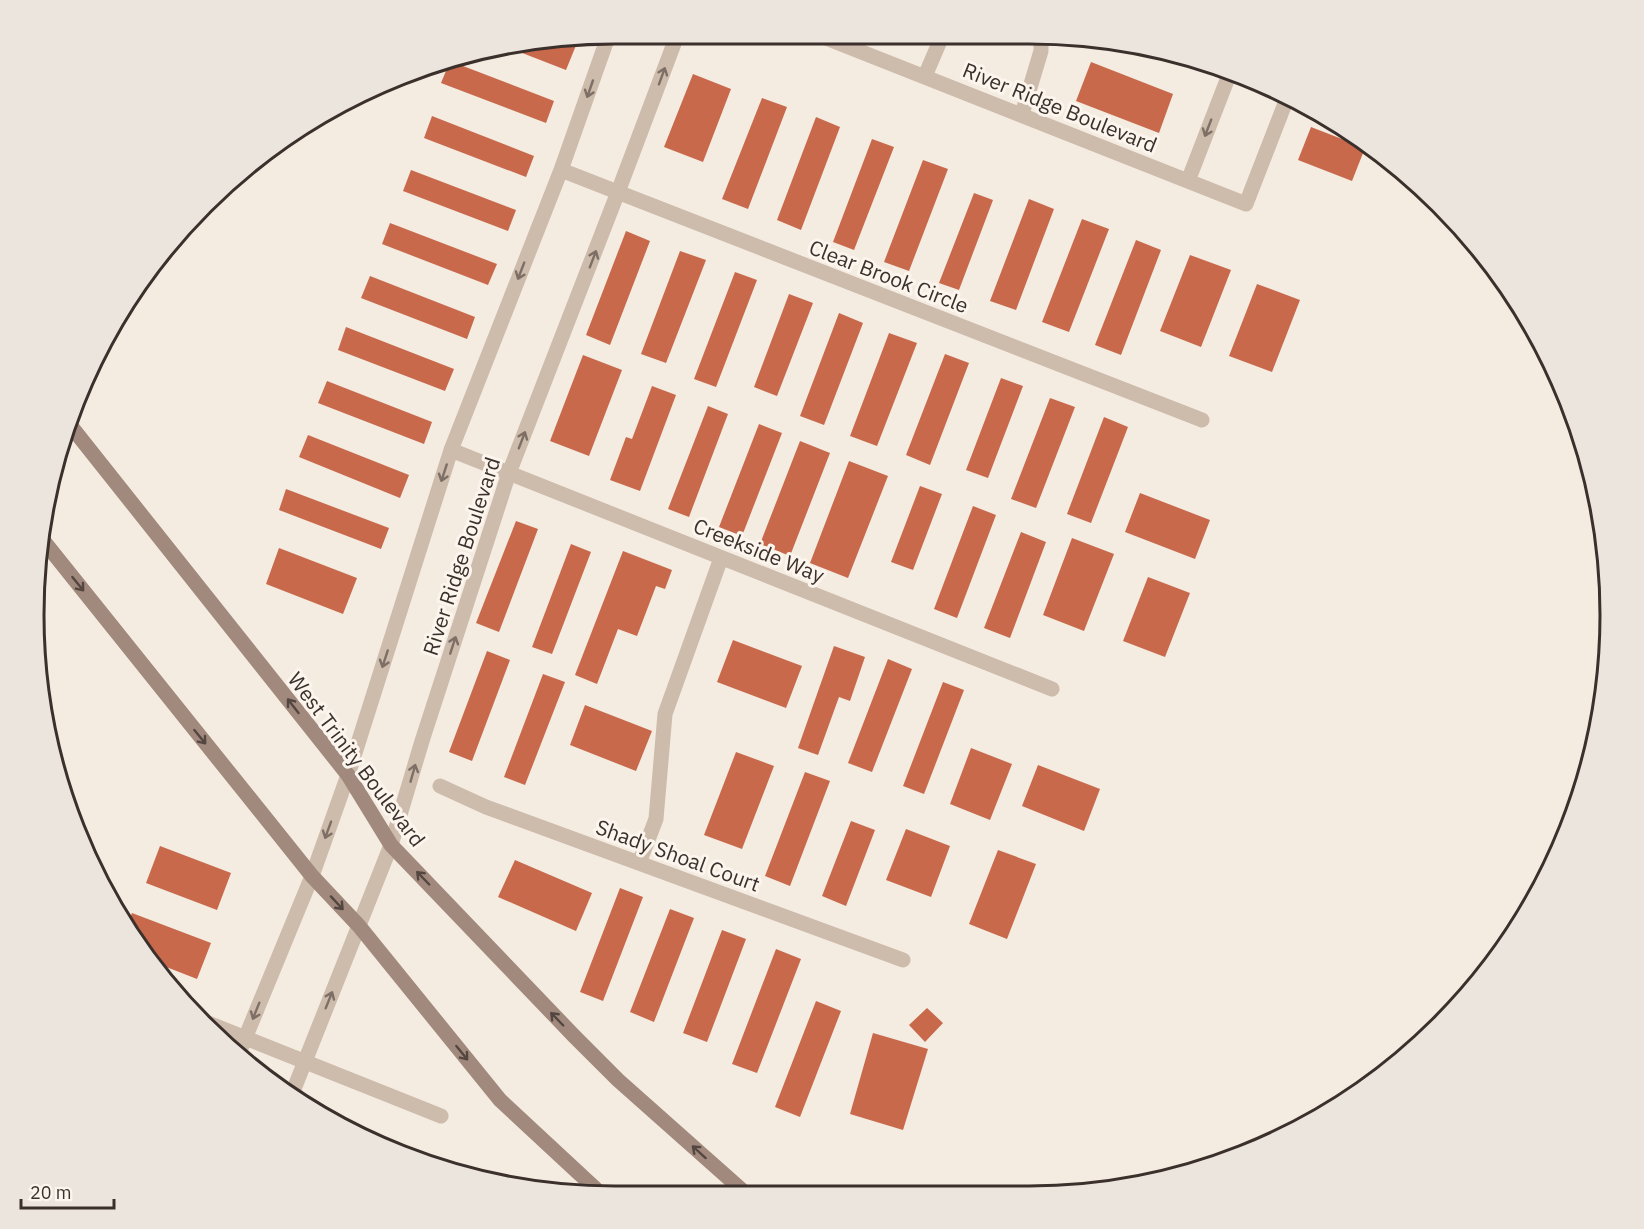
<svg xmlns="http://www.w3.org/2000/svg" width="1644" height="1229" viewBox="0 0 1644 1229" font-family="'IBM Plex Sans',sans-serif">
<rect width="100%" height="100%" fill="#f4ebe1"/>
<path fill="#c8694b" d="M579 38 566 70 507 47 553 41Z
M450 61 554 101 546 123 441 83Z
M1091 62 1173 94 1159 133 1076 101Z
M693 74 731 89 703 162 664 147Z
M762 98 787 107 748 209 722 199Z
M432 116 534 156 526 177 424 138Z
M816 117 840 127 801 230 777 220Z
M1311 127 1365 148 1352 181 1298 160Z
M872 139 894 147 854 250 833 242Z
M923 160 948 169 909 271 884 262Z
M411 170 516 210 508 231 403 191Z
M974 193 993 200 959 290 939 283Z
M1029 199 1054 209 1016 310 990 301Z
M1082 219 1109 229 1069 332 1042 322Z
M390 223 497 264 488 285 382 244Z
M626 231 650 241 610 345 586 335Z
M1136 240 1161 250 1121 355 1095 345Z
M680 251 706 260 666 363 641 354Z
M1190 255 1231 270 1201 347 1160 331Z
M735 272 757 280 716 387 694 379Z
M370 276 475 317 467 339 361 298Z
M1257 284 1300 300 1272 372 1229 356Z
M789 294 813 303 777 396 754 387Z
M839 313 863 323 824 425 800 416Z
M346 327 454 369 445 391 338 350Z
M889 333 917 343 877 446 850 436Z
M945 354 969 363 930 465 906 455Z
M583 355 622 370 589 456 550 441Z
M1001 378 1023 386 988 478 966 470Z
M327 381 432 422 424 444 318 403Z
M652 386 676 395 640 491 610 480 626 437 632 439Z
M1050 398 1075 407 1036 508 1011 499Z
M708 406 728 414 689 517 668 509Z
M1104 417 1128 427 1091 523 1067 514Z
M759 424 782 433 742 536 719 527Z
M308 435 409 475 400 498 299 457Z
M800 441 830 453 790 556 760 544Z
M849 461 888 476 848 578 810 563Z
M920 486 942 494 913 570 891 562Z
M286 489 389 528 381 549 279 510Z
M1140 493 1210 520 1195 559 1125 532Z
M973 506 996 515 957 618 934 609Z
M516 521 538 529 499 632 476 623Z
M1021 532 1046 542 1010 638 984 628Z
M1072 538 1114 554 1084 631 1043 615Z
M571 544 591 552 552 654 532 647Z
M279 548 357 578 343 614 266 584Z
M623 551 672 570 665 589 656 586 637 636 618 629 597 684 575 675Z
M1148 577 1190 593 1165 657 1123 641Z
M733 640 802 666 786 708 717 682Z
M834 646 865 657 850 701 839 697 818 755 798 748Z
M487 651 510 660 472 761 449 752Z
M888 659 912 669 872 772 848 763Z
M543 674 565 682 525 785 504 777Z
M943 682 964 690 924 794 903 786Z
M585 705 652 731 636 771 570 745Z
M971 748 1012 764 990 820 950 804Z
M736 752 774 766 742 849 704 835Z
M1038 765 1100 789 1084 831 1022 806Z
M805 772 830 781 790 886 765 876Z
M851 821 875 830 846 906 822 896Z
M906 829 950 846 931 897 886 880Z
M160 846 231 873 217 910 146 883Z
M998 850 1036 864 1007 939 969 924Z
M515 860 592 893 576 931 498 897Z
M620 888 643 897 603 1001 580 992Z
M670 909 694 918 654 1022 630 1012Z
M132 913 211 943 197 979 151 961 131 938 126 927Z
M722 930 746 939 707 1042 683 1033Z
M776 949 801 959 757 1073 732 1064Z
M816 1001 841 1011 800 1117 775 1107Z
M927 1008 943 1023 925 1042 909 1025Z
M873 1033 928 1049 903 1130 850 1114Z"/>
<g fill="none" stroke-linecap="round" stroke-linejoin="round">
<path stroke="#cdbbac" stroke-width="15" d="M925 76 943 34
M1022 114 1041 51V41L1036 34"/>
<path stroke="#cdbbac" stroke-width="15" d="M816 34 1246 204 1286 101
M561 170 1202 420
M1188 181 1229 75
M451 450 1052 689
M440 786 486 807 903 960
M639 863 656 819 665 714 721 558
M198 1019 441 1116
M239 1053 312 876 348 775 451 450 561 170 609 34
M292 1094 391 845 422 741 509 473 618 192 678 33"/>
<path stroke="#a18a7d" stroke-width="15" d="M70 425 348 775 391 845 574 1036 618 1080 743 1191
M42 539 312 876 359 926 500 1100 598 1191"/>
</g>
<defs><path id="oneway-shaft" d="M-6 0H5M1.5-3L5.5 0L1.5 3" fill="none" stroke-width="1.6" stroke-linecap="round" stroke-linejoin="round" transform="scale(1.5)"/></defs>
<g stroke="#7d6f65">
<use href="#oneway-shaft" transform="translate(662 76) rotate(-70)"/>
<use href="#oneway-shaft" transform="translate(590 89) rotate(109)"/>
<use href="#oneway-shaft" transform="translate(1208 128) rotate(111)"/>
<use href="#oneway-shaft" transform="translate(593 259) rotate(-69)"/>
<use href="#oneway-shaft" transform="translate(521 271) rotate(111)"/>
<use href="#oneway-shaft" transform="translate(522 440) rotate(-69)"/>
<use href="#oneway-shaft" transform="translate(444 473) rotate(108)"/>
<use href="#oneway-shaft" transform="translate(453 645) rotate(-72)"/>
<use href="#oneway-shaft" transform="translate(385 659) rotate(108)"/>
<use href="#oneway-shaft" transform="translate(413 773) rotate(-74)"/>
<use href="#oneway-shaft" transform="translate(328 830) rotate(110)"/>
<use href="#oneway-shaft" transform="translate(329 1000) rotate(-68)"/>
<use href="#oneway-shaft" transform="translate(256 1011) rotate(112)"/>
</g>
<g stroke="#544640">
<use href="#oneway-shaft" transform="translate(78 584) rotate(51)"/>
<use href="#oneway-shaft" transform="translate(293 706) rotate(-128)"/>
<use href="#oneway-shaft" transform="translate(200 737) rotate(51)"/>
<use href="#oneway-shaft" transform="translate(423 878) rotate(-134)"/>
<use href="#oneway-shaft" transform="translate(337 903) rotate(47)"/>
<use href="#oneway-shaft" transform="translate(557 1019) rotate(-134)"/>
<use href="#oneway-shaft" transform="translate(462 1053) rotate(51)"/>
<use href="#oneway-shaft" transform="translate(699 1152) rotate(-138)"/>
</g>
<g text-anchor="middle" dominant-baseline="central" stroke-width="6" stroke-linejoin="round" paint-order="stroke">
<g font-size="21" fill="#3b302b" stroke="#fbf5ee">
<text transform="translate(1060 107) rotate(22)">River Ridge Boulevard</text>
<text transform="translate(889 276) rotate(21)">Clear Brook Circle</text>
<text transform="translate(759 550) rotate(22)">Creekside Way</text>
<text transform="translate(461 556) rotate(-72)">River Ridge Boulevard</text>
<text transform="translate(357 759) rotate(53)">West Trinity Boulevard</text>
<text transform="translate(678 855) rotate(20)">Shady Shoal Court</text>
</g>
</g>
<path d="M0 0H1644V1229H0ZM615 44H1029A571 571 0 0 1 1600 615V615A571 571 0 0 1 1029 1186H615A571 571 0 0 1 44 615V615A571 571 0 0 1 615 44Z" fill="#ece5de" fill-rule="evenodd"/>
<path fill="none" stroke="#3b302b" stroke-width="3" d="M615 44H1029A571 571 0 0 1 1600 615V615A571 571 0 0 1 1029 1186H615A571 571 0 0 1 44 615V615A571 571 0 0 1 615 44Z"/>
<path d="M21 1199v9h93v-9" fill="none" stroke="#3b302b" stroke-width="3"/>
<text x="30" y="1199" font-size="18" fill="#3b302b" stroke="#fbf5ee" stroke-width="4.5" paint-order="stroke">20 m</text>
</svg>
